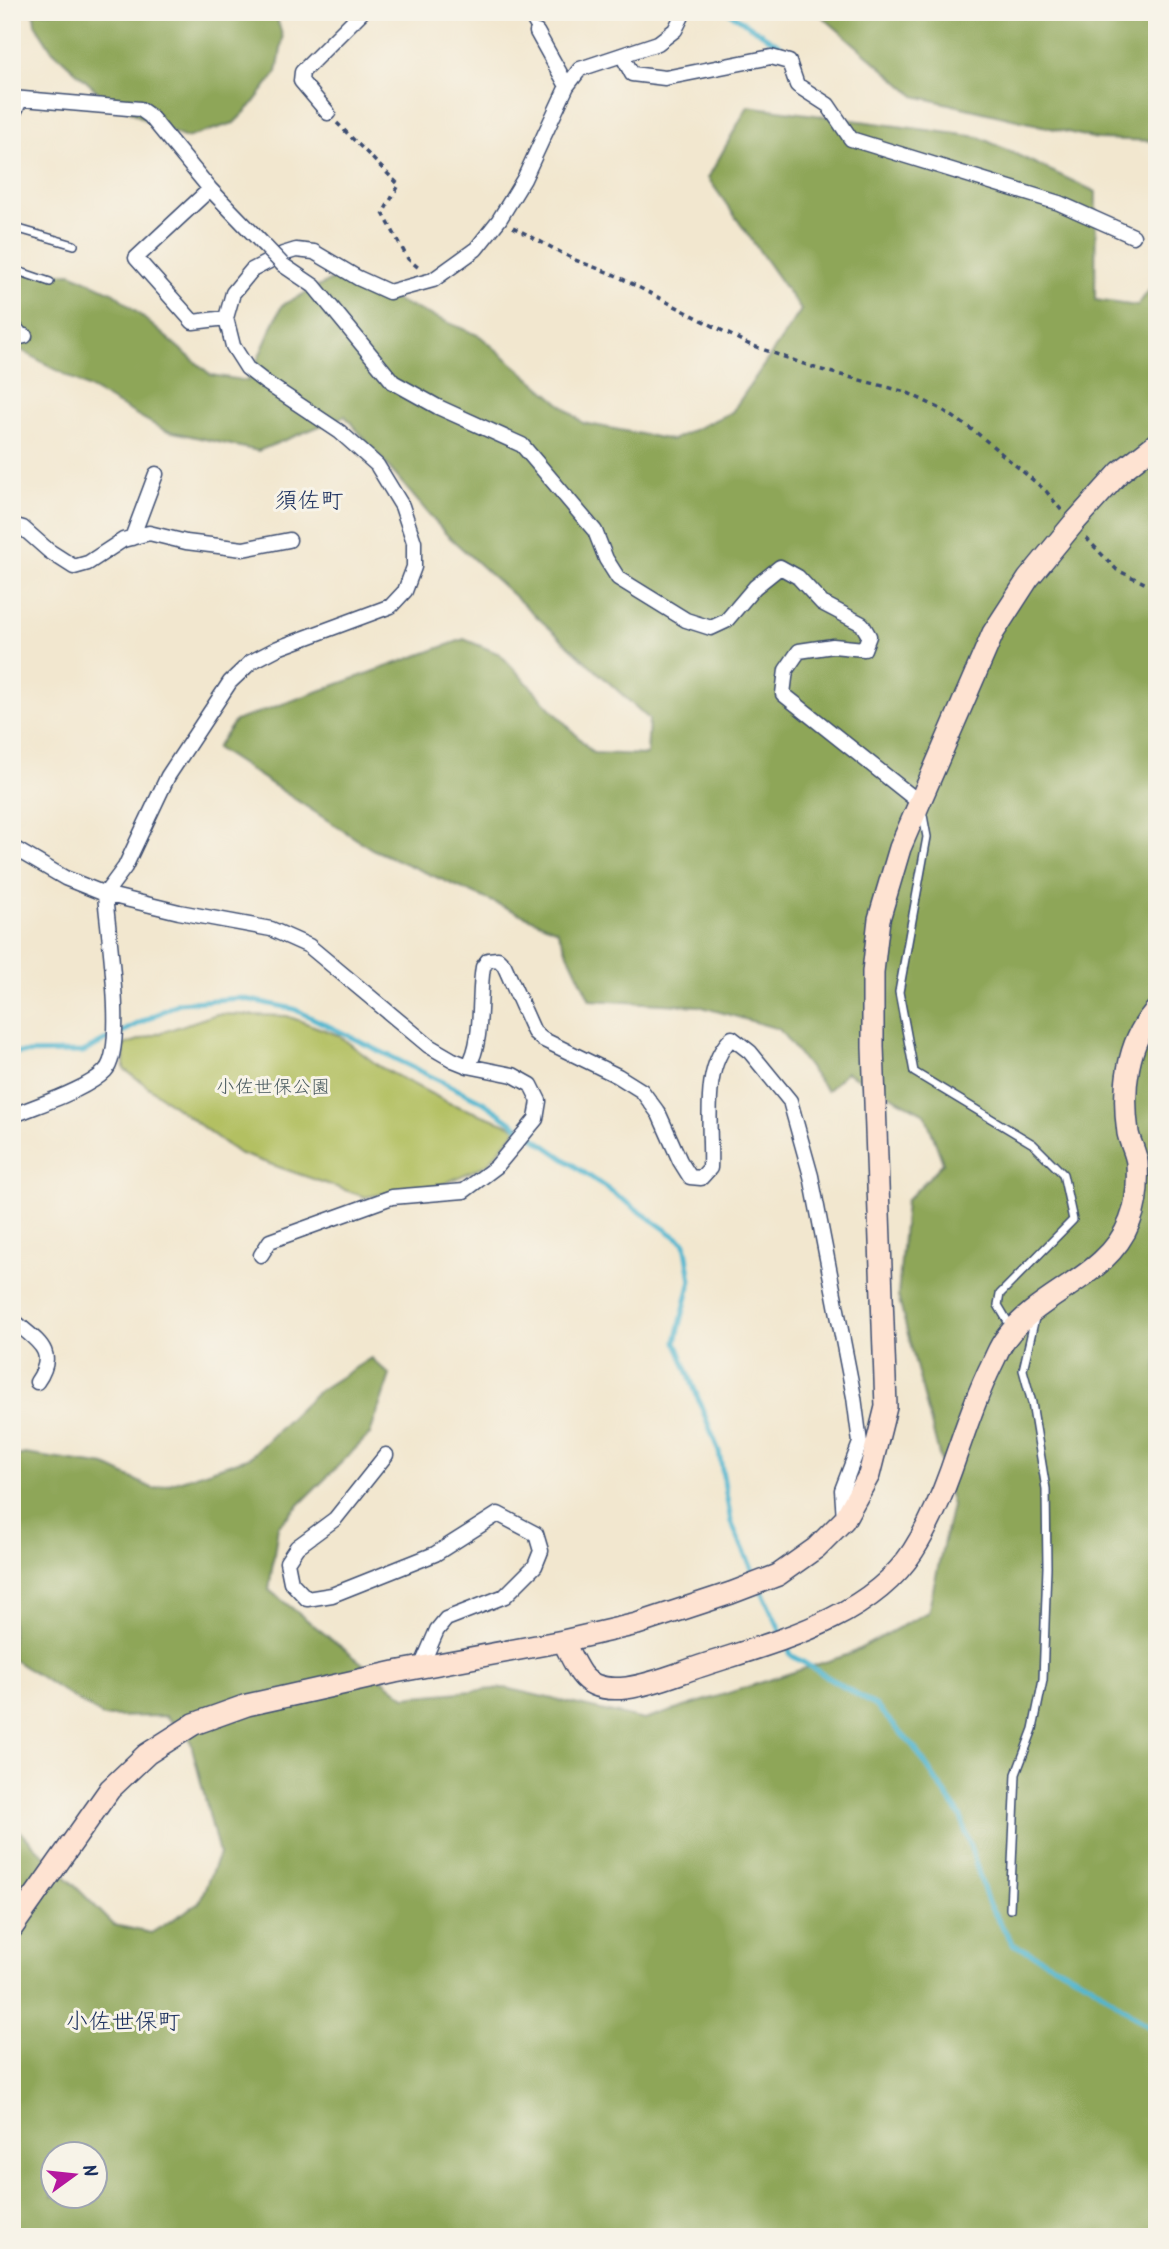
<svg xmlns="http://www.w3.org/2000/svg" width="1169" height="2249" viewBox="0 0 1169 2249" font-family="Kalam,'Klee One',sans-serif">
<rect width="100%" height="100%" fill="#f7f3e8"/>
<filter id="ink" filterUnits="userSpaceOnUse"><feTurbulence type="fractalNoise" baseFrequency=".0143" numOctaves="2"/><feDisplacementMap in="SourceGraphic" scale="14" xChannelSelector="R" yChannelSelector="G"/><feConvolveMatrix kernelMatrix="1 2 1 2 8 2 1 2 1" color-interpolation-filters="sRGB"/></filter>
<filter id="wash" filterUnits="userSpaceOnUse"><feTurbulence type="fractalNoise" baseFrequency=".00686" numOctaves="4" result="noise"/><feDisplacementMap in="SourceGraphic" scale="28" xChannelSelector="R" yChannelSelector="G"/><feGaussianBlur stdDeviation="1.57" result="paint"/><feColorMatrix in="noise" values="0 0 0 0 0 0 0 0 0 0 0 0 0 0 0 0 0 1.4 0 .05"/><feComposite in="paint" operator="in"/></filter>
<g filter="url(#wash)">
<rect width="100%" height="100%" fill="#f2e7cf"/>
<path fill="#b3c062" stroke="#677860" stroke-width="2" d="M217 1014 287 1016 338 1035 380 1067 449 1103 518 1128 488 1164 441 1185 365 1197 238 1153 124 1069V1045Z"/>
<path fill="#8ea658" stroke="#546a5b" stroke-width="2" fill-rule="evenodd" d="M34 12H275L283 38 277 72 251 106 234 123 186 138 152 124 97 91 51 49 35 24Z
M817 12H1157V141L1097 139 915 96Z
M748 106 979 137 1096 192 1095 300 1137 306 1157 280V2237H12V1823L114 1925 151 1933 199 1903 219 1854 190 1739 166 1716 104 1717 12 1659V1457L25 1454 106 1466 154 1489 250 1457 317 1392 371 1358 390 1375 370 1434 278 1526 269 1590 405 1697 505 1688 644 1720 850 1654 928 1612 952 1505 898 1296 906 1201 943 1163 925 1114 846 1072 827 1091 779 1029 699 1006 590 1000 557 930 372 849 216 748 235 721 464 639 500 654 593 753 647 755 649 719 446 534 345 416 258 451 164 430 12 345V275L71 273 114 293 211 375 248 381 282 305 339 276 480 336 583 423 672 440 732 412 801 310 708 178ZM52 2154H94V2196H52Z"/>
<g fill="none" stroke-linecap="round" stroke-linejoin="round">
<path stroke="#51b6cf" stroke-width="5" d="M728 12 781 46
M12 1053 83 1052 179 1003 240 998 294 1009 483 1102 685 1243 691 1280 676 1342 719 1452 731 1522 757 1580
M761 1589 782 1634
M786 1643 791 1655 876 1706 914 1747 961 1817 988 1903 1013 1944 1090 1983 1157 2033"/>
</g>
</g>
<g filter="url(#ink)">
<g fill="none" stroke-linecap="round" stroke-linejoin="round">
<defs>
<path id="lane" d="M525 12 537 32
M12 227 74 245
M12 269 50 282
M12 318 25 335
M922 810 927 837 899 992 914 1072 1033 1144 1063 1174 1073 1220 1000 1294 998 1305 1011 1327
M1010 1909 1016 1774 1033 1729 1043 1680 1047 1567 1046 1489 1032 1403 1023 1370 1035 1318"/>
<path id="street" d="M537 32 567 86
M622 55 632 74 665 78 771 57 789 62 797 85 828 105 851 139 1059 203 1133 236
M12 98 140 109 150 116 210 189 263 244
M328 113 301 81 302 72 362 12
M12 116 21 99
M210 189 136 258 193 322 226 318
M283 265 314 286 393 382 438 407 522 445 595 531 606 559 618 578 686 620 711 628 726 621 755 587 780 567 798 577 822 603 862 624 869 636 864 649 833 646 799 651 786 670 783 694 920 803
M12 339 25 336
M12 525 23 528 49 551 74 567 88 563 123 540 149 533 186 542 243 549 289 540
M132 538 156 474
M12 847 65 878 105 894 179 912 271 929 309 946 429 1046 453 1060 468 1066C484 1042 478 995 483 967L488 960 498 959 504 965 534 1032 542 1039 618 1076 642 1091 659 1114 680 1161 690 1177 701 1178 710 1168C712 1129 700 1067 732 1038L750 1052 790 1101 811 1176 854 1397 860 1443 842 1490 844 1519
M12 1116C37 1105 87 1090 105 1071 127 1049 107 927 105 894L125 867 168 776 230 682 251 662 278 648 391 606 405 591 414 567V542L402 506 377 465 340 432 265 382 247 368 233 346 226 318 233 293 252 270 283 254 296 250 314 252 358 278 389 292 433 280 476 249 499 220 524 179 567 86 580 69 658 43 675 30 684 12
M261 1255 270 1241 392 1197 464 1191 496 1167 536 1119 539 1101 531 1085 513 1075 468 1066
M12 1319C34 1340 60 1349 37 1382
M386 1455 335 1519 297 1547 287 1562 291 1582 307 1599 332 1595 435 1554 498 1514 536 1534 541 1551 535 1566 505 1596 446 1619 437 1630 421 1667"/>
<path id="secondary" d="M563 1641C569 1652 574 1664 581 1674 603 1704 660 1680 689 1670 764 1644 867 1623 913 1551 929 1526 941 1498 951 1470 964 1433 976 1396 993 1362 997 1354 1000 1345 1006 1338 1041 1291 1108 1278 1130 1221 1137 1204 1138 1181 1137 1163 1136 1153 1130 1143 1128 1133 1122 1091 1126 1041 1157 1009
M12 1928 110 1789 147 1754 194 1724 247 1705 395 1672 563 1641 637 1624 731 1593 778 1575 816 1548 844 1520 869 1475 886 1407 873 1047V972L879 919 900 848 993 633 1028 579 1073 524 1120 472 1157 443"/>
</defs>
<use href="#lane" stroke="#3b4b6f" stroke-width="10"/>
<use href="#street" stroke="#3b4b6f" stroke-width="17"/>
<use href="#secondary" stroke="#3b4b6f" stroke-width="24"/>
<path stroke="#3b4b6f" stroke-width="3.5" stroke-dasharray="5 5" stroke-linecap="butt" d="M443 12C467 19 485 18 509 12
M337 123 399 185 383 213 408 259 420 269
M513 227 575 260 615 275 748 344 818 369 906 392 943 410 977 433 1046 491 1062 511
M1086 538 1117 570 1157 589"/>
<use href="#lane" stroke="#fff" stroke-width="7"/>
<use href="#street" stroke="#fff" stroke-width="14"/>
<use href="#secondary" stroke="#fee3d2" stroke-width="21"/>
<defs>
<path id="street-bridge" d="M263 244 283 265"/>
</defs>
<use href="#street-bridge" stroke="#3b4b6f" stroke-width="17" stroke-linecap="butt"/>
<use href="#street-bridge" stroke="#fff" stroke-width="14"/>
</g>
</g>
<g text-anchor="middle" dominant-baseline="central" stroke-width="6" stroke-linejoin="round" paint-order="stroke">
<g font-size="19" fill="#495a5f" stroke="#f7f3e8">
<text x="273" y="1088">小佐世保公園</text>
</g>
<g font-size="23" fill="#1b2f5e" stroke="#f7f3e8">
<text x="309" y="502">須佐町</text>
<text x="123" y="2023">小佐世保町</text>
</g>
</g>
<rect width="1169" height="2249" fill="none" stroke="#f7f3e8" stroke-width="42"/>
<g transform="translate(74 2175) rotate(75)"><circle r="33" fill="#f7f3e8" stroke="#9fa5b1" stroke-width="2"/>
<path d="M0-5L12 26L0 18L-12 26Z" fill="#b5179e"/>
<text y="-10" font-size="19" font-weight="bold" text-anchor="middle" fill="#1b2f5e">N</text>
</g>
</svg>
